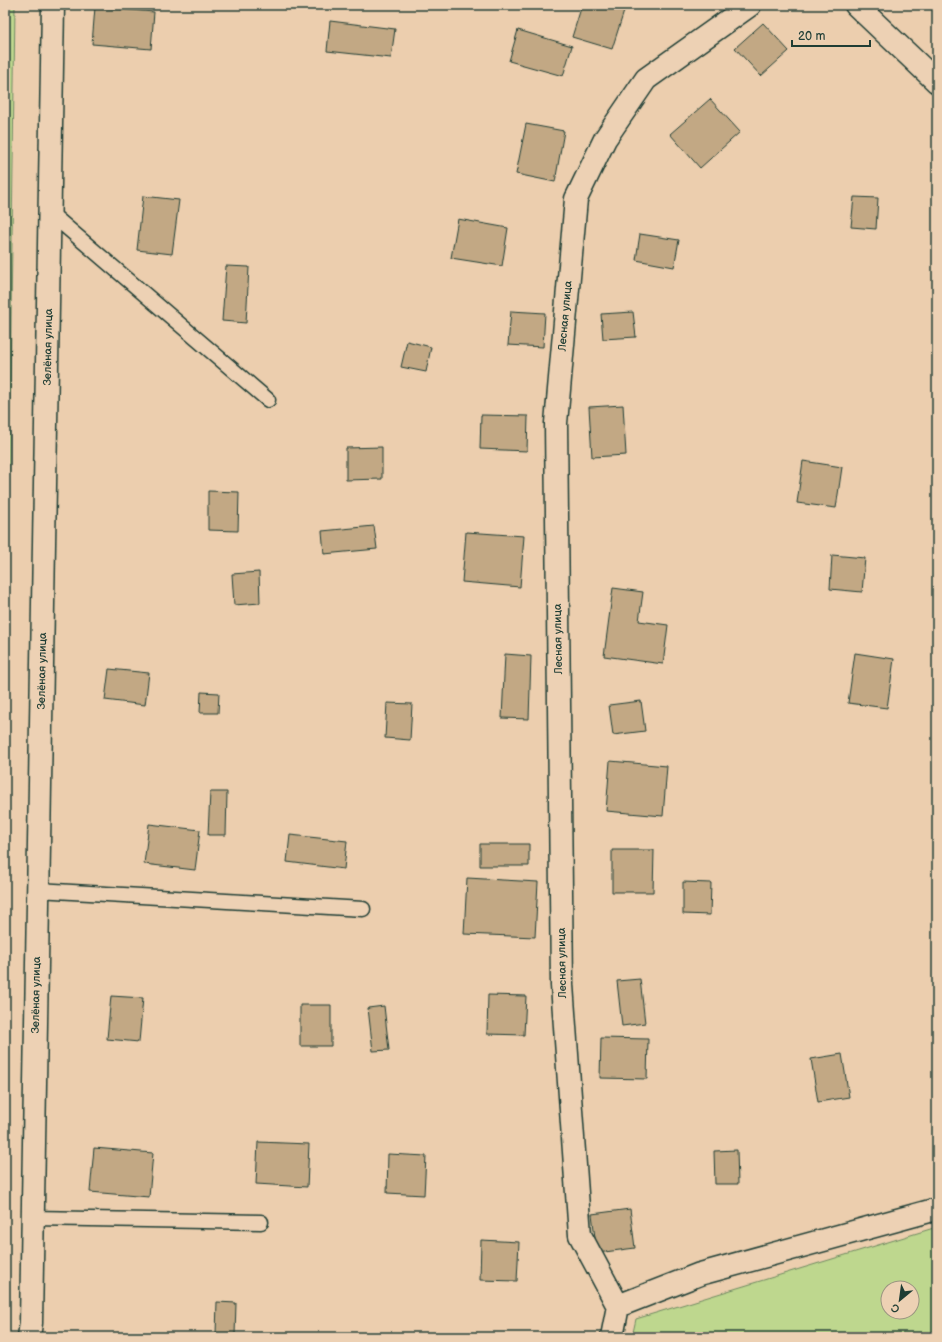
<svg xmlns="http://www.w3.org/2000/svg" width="942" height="1342" viewBox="0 0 942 1342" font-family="'Balsamiq Sans',sans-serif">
<rect width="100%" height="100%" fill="#ecceae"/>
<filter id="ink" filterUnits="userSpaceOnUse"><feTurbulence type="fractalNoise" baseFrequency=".025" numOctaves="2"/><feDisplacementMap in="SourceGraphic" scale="8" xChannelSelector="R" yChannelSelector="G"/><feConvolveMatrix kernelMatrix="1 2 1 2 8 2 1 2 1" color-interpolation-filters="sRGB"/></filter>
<g filter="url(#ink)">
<path fill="#bed78e" stroke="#6e8a61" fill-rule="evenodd" d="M5 5H15L6 709H5Z
M937 1227V1337H632L636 1319ZM888 1288H912V1312H888Z"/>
<path fill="#c2a884" stroke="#1f3d34" d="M582 5H626L612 49 572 37Z
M95 7 154 12 151 49 92 44Z
M330 21 395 29 391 58 327 51Z
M763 23 789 51 761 76 735 48Z
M518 30 572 46 563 76 509 61Z
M710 99 740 132 700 168 670 134Z
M526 124 564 131 555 182 516 174Z
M143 196 179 200 172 254 137 250Z
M854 197 878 198 876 229 851 227Z
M458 219 508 228 502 266 451 258Z
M640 234 679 240 674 267 636 260Z
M226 266 249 267 246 323 222 321Z
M511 311 545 313 543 347 508 345Z
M633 312 636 337 603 339 601 314Z
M407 341 431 347 426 372 401 367Z
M623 405 626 455 592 457 589 407Z
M481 415 528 416 527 451 480 449Z
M382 447V479L346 480V448Z
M803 461 842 467 836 508 797 503Z
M208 491 239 492 238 531 208 530Z
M374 526 377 549 324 554 322 531Z
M466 532 524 536 520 587 462 582Z
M832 555 865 558 862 592 830 589Z
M259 572 260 603 234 605 232 574Z
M613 588 643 592 639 621 668 625 663 664 604 656Z
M855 653 894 659 887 708 848 703Z
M505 654 531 656 529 719 502 718Z
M109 669 149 673 145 705 105 700Z
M201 692 219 693 218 713H200Z
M641 701 645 731 613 735 609 705Z
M387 703 412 704 410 740 385 738Z
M610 761 667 766 663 816 606 811Z
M210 792H227L226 835H208Z
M149 824 200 830 195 870 144 864Z
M290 835 347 841 344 869 287 862Z
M480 844H529V866H480Z
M612 850H654L653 892H612Z
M467 878 538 882 535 937 464 934Z
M683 882 711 883 710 915 683 914Z
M640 979 645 1023 622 1026 617 981Z
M488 995 526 996 524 1035 487 1034Z
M111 996 143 998 139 1042 107 1039Z
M300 1005H331V1046H300Z
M384 1006 389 1050 373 1051 368 1008Z
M601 1038 648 1039 647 1079 600 1078Z
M842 1054 849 1097 818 1102 811 1059Z
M258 1142 309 1144 307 1187 256 1184Z
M94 1148 153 1153 149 1197 90 1192Z
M737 1150 738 1184H715L714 1151Z
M388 1154 426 1156 424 1195 387 1193Z
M630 1209 635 1248 597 1253 592 1214Z
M481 1240 519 1242 517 1281 480 1280Z
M217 1302 236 1303 235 1335 216 1334Z"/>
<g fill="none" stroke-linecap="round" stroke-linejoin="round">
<defs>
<path id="lane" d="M50 213 268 400
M38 890 363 909
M32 1218 261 1222"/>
<path id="street" d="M856 5 937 82
M618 1306 700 1274 937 1209
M29 1337 31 1323 53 5
M612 1337 618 1306 580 1235 562 985 556 423 576 199 605 139 646 79 750 5"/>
</defs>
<use href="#lane" stroke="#1f3d34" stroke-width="17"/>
<use href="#street" stroke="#1f3d34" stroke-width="25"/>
<use href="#lane" stroke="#edd1b4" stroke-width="14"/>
<use href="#street" stroke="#edd1b4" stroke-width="22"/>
</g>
</g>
<g text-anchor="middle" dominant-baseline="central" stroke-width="3" stroke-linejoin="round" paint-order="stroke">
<g font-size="11" fill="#1f3d34" stroke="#edd1b4">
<text transform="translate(565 316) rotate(-85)">Лесная улица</text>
<text transform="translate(48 347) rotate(-89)">Зелёная улица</text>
<text transform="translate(558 639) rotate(-91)">Лесная улица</text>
<text transform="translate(42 671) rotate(-89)">Зелёная улица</text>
<text transform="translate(562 963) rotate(-91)">Лесная улица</text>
<text transform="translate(36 995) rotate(-89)">Зелёная улица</text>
</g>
</g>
<rect width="942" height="1342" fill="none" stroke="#edd1b4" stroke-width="20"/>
<rect x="10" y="10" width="922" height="1322" fill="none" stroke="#1f3d34" stroke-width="1.5" filter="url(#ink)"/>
<g transform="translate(900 1300) rotate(209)"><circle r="19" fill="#edd1b4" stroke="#9b9681"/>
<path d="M0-3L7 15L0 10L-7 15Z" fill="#1f3d34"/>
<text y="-6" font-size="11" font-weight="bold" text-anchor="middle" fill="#1f3d34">С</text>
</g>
<path d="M792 40v6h78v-6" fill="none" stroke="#1f3d34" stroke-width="2"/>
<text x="798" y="40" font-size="12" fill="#1f3d34" stroke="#edd1b4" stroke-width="3" paint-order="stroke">20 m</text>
</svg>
